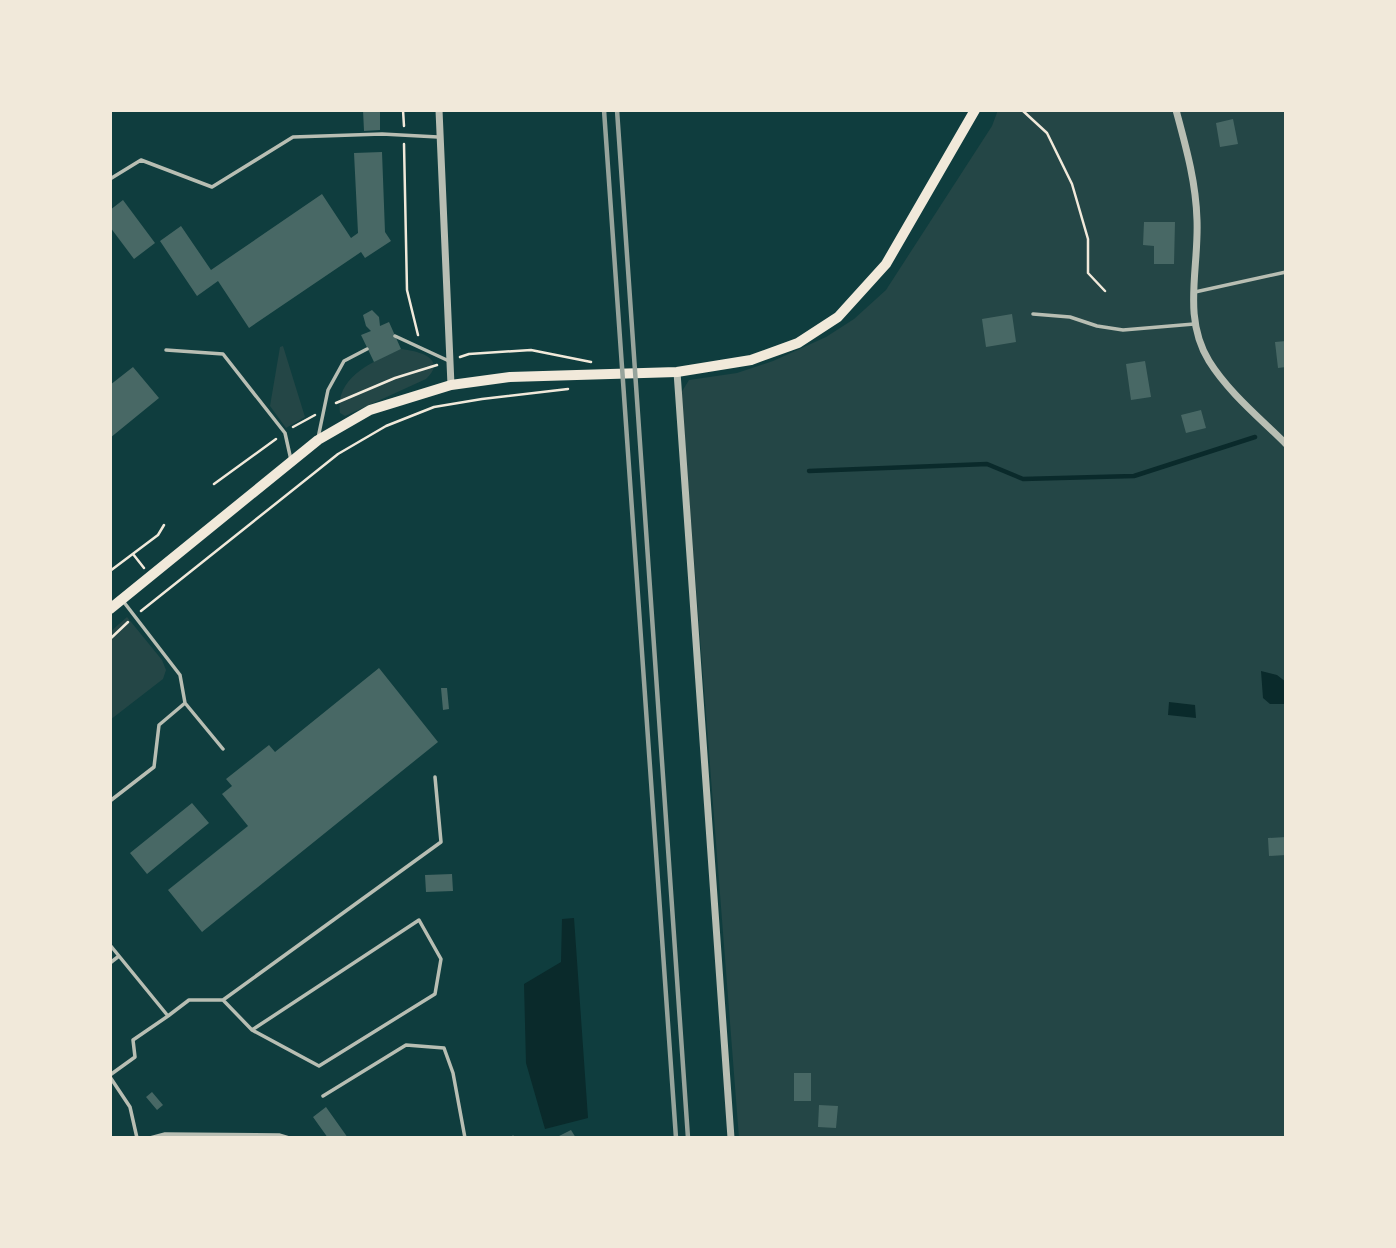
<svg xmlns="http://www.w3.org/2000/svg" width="1396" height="1248" viewBox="0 0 1396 1248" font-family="Mulish,sans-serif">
<rect width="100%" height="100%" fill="#0f3d3e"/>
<path fill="#244646" d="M998 110H1286V1138H739L681 393 689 380 737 373 773 361 826 337 854 319 886 290 992 126Z
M283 346 305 417 286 428 270 406 280 347Z
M401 349C418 351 448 358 426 379L345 416 340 413C335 376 373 362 401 349Z
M127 617 162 660 166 670 163 679 110 720V632Z"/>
<path fill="#0a2a2b" d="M1261 671 1277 675 1286 682V704H1270L1263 698Z
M1169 702 1195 705 1196 718 1168 715Z
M574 918 588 1118 545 1129 526 1063 524 984 561 962 562 919Z"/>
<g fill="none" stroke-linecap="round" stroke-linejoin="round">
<path stroke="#0a2a2b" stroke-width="4.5" d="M809 471 987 464 1023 479 1134 476 1255 437"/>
</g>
<path fill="#486865" d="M363 110H380V130L364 131Z
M1233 119 1238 144 1220 147 1216 123Z
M382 152 385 232 391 241 365 258 361 252 249 328 218 281 197 296 160 241 181 226 211 270 322 194 351 238 358 233 354 153Z
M123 200 155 243 134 259 110 227V210Z
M1144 222H1175L1174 264H1154V246L1143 245Z
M372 310 379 317 380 326 389 322 401 349 374 362 361 335 371 331 366 326 363 315Z
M1012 314 1016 342 986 347 982 319Z
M1286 341V367L1278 368 1275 342Z
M1145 361 1151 397 1131 400 1126 364Z
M133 367 159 398 110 438V385Z
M1201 410 1206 428 1186 433 1181 415Z
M379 668 438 742 202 932 168 890 248 826 222 794 232 786 226 779 269 745 275 752Z
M441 688H447L449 709 443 710Z
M192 803 209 823 147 874 130 853Z
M1286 837V855L1269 856 1268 838Z
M452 874 453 891 426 892 425 875Z
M794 1073H811V1101H794Z
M152 1092 163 1105 157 1110 146 1097Z
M819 1105 838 1106 836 1128 818 1127Z
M326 1107 348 1138H328L313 1117Z
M571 1130 576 1138H560L559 1136Z"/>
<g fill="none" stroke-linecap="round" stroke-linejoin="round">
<path stroke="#f1e9da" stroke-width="2.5" d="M403 110 404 126
M1022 110 1047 133 1072 184 1088 239V273L1105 291
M404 144 407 290 418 335
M460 357 469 354 531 350 591 362
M336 403 395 378 437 365
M293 427 315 415
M214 484 276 439
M133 554 144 568
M110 571 158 535 164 525
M141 611 338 454 386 426 434 407 482 399 568 389
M110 639 128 622
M512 1138 513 1137"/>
<path stroke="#b8beb3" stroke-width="3.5" d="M110 179 141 160 212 187 293 137 382 134 438 137
M1195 292 1286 272
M1033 314 1070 317 1097 326 1123 330 1194 324
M395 336 449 361
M166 350 223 354 285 433 291 460
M318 438 328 390 344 361 367 349
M185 703 223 749
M110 801 154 767 159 725 185 703 180 675 123 601
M110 945 168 1016 189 1000H223L252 1030 419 920 441 959 435 994 319 1066 252 1030
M110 963 119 956
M223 1000 441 842 435 777
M110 1075 135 1057 133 1040 168 1016
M110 1077 130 1107 137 1138
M323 1096 406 1045 444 1048 453 1073 465 1138
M150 1138 165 1134 279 1135 289 1138"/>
<path stroke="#b8beb3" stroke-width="7" d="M439 110 451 385
M1176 110C1186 147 1196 182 1197 220 1199 269 1182 317 1209 361 1229 393 1260 418 1286 444
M677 372 731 1138"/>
<path stroke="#f1e9da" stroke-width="10" d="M110 609 318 440 370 410 451 385 510 377 677 372 751 360 798 343 838 317 886 264 975 110"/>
<path stroke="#97a49c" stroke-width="4.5" d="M604 110 676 1138
M617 110 688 1138"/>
</g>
<rect width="1396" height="1248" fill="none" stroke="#f1e9da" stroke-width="224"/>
</svg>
